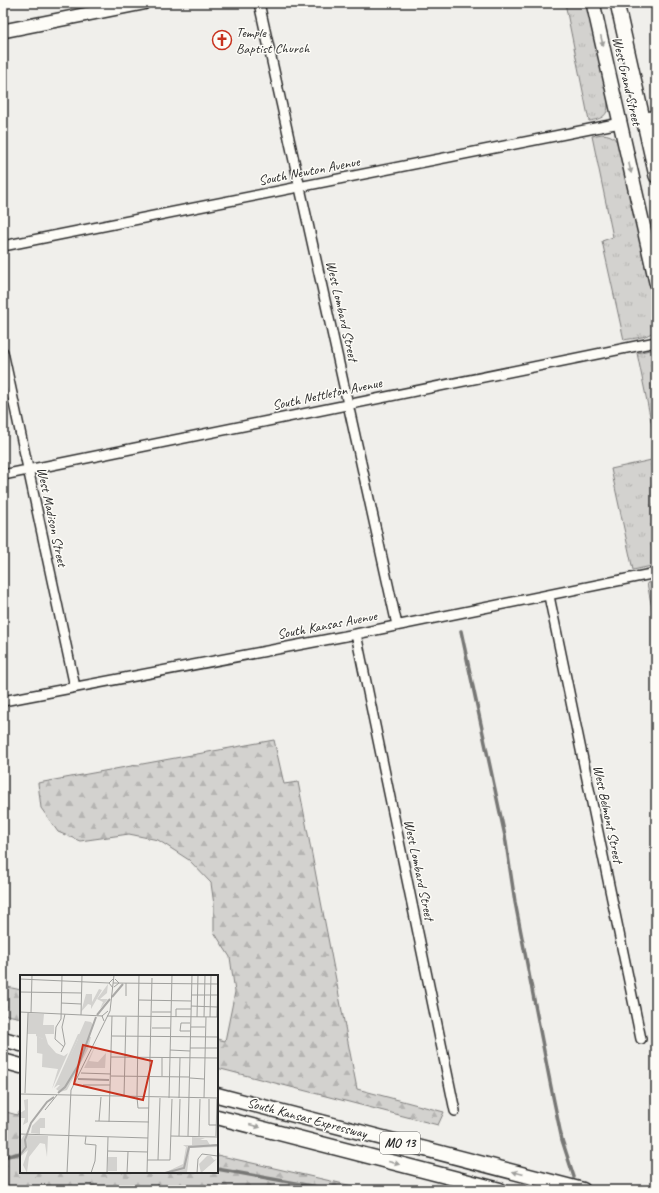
<svg xmlns="http://www.w3.org/2000/svg" width="659" height="1193" viewBox="0 0 659 1193" font-family="Caveat,sans-serif">
<defs>
<pattern id="grass-tufts" width="24" height="20" patternUnits="userSpaceOnUse"><rect width="24" height="20" fill="#d3d2cf"/><path d="M3 7l-1-3M5 7V3M7 7l1-3M15 17l-1-3M17 17v-4M19 17l1-3" fill="none" stroke="#b5b4b2"/></pattern>
<pattern id="forest-firs" width="22" height="20" patternUnits="userSpaceOnUse"><rect width="22" height="20" fill="#d3d2cf"/><path d="M5 1l3.5 6h-7zM16 11l3.5 6h-7z" fill="#b5b4b2"/></pattern>
</defs>
<rect width="100%" height="100%" fill="#f0efeb"/>
<filter id="ink" filterUnits="userSpaceOnUse"><feTurbulence type="fractalNoise" baseFrequency=".025" numOctaves="2"/><feDisplacementMap in="SourceGraphic" scale="8" xChannelSelector="R" yChannelSelector="G"/><feConvolveMatrix kernelMatrix="1 2 1 2 8 2 1 2 1" color-interpolation-filters="sRGB"/></filter>
<g filter="url(#ink)">
<path fill="url(#grass-tufts)" stroke="#7f7e7d" d="M565 3H586L608 101C609 116 602 119 589 121Z
M602 134C615 135 617 140 620 152L656 314C656 318 657 323 656 327 653 338 633 338 624 340L602 241 613 237 592 136Z
M650 350 656 351V445L637 353Z
M656 459V565L633 570 611 469Z
M656 582V628L647 583Z"/>
<path fill="url(#forest-firs)" stroke="#7f7e7d" d="M274 740 284 784 298 782 357 1089 444 1112 438 1125 217 1068V1039L225 1041 235 992 230 957 214 932V905L211 883 189 860 158 840 129 834 80 841 58 832 41 808 38 783Z
M3 986 21 990V1018L3 1014Z
M21 1110V1172H217V1155L370 1190H3V1111L17 1115Z"/>
<g fill="none" stroke-linecap="round" stroke-linejoin="round">
<path stroke="#777775" stroke-width="3.5" d="M461 631 505 836 515 902 551 1087 562 1140 574 1177
M3 1157 21 1153
M217 1169 334 1190"/>
<defs>
<path id="street" d="M259 3 397 625
M643 118 656 115
M3 246 620 123
M3 352 75 687
M3 475 656 342
M549 596 641 1039
M356 634 455 1111
M3 701 356 634 656 573"/>
<path id="secondary" d="M593 3 656 282
M617 3 656 176
M3 31 143 3"/>
<path id="primary" d="M3 1039 21 1044
M3 1061 21 1066
M217 1095 583 1190
M217 1117 500 1190"/>
</defs>
<use href="#street" stroke="#2b2b2b" stroke-width="12"/>
<use href="#secondary" stroke="#2b2b2b" stroke-width="16"/>
<use href="#primary" stroke="#2b2b2b" stroke-width="17"/>
<use href="#street" stroke="#fdfcf7" stroke-width="9"/>
<use href="#secondary" stroke="#fdfcf7" stroke-width="13"/>
<use href="#primary" stroke="#fdfcf7" stroke-width="14"/>
</g>
<defs><path id="oneway-solid" d="M-6-.8H1V-3.2L6.5 0L1 3.2V.8H-6Z"/></defs>
<g fill="#9e9e9b">
<use href="#oneway-solid" transform="translate(602 41) rotate(77)"/>
<use href="#oneway-solid" transform="translate(630 168) rotate(77)"/>
<use href="#oneway-solid" transform="translate(255 1126) rotate(15)"/>
<use href="#oneway-solid" transform="translate(394 1163) rotate(15)"/>
<use href="#oneway-solid" transform="translate(518 1173) rotate(-165)"/>
</g>
</g>
<defs>
<symbol id="church-ring" viewBox="-11 -11 22 22"><circle r="9.5" fill="#fdfcf7" stroke="#c8321e" stroke-width="1.5"/><path d="M-1.2-6h2.4v3.5h3.3v2.4h-3.3V6h-2.4V-.1h-3.3v-2.4h3.3Z" fill="#c8321e"/></symbol>
</defs>
<g fill-rule="evenodd">
<use href="#church-ring" x="211" y="29" width="22" height="22"/>
</g>
<g text-anchor="middle" dominant-baseline="central" stroke-width="3" stroke-linejoin="round" paint-order="stroke">
<rect fill="#fdfcf7" stroke="#6a6a68" stroke-width="1" x="380" y="1132" width="40" height="22" rx="3"/>
<g font-size="13" font-weight="bold" fill="#2b2b2b">
<text x="400" y="1143">MO 13</text>
</g>
<g font-size="14" fill="#2b2b2b" stroke="#fdfcf7" text-anchor="start">
<text x="236" y="32">Temple<tspan x="236" dy="16">Baptist Church</tspan></text>
</g>
<g font-size="14" fill="#2b2b2b" stroke="#fdfcf7">
<text transform="translate(627 81) rotate(77)">West Grand Street</text>
<text transform="translate(309 171) rotate(-11)">South Newton Avenue</text>
<text transform="translate(342 311) rotate(77)">West Lombard Street</text>
<text transform="translate(327 394) rotate(-12)">South Nettleton Avenue</text>
<text transform="translate(52 517) rotate(78)">West Madison Street</text>
<text transform="translate(327 625) rotate(-11)">South Kansas Avenue</text>
<text transform="translate(608 814) rotate(78)">West Belmont Street</text>
<text transform="translate(419 870) rotate(78)">West Lombard Street</text>
<text transform="translate(307 1118) rotate(15)">South Kansas Expressway</text>
</g>
</g>
<g transform="translate(20 975)">
<rect width="198" height="198" fill="#f0efeb"/>
<path d="M58 59 70 60 67 64H58L38 110 34 113ZM88 182H97V196H88Z" fill="#d3d2cf"/>
<path d="M88 9 87 18 80 24H88L80 34 83 27 77 24ZM79 14 82 15 71 34V30L68 29 61 37 66 19H72V27ZM65 46 71 47 73 50 70 60H59ZM16 58 25 59 28 69 36 78 44 81 48 78 32 114 38 94 22 92 23 64 16 61ZM59 62H71L68 74 47 115 40 117 36 114 40 110H37ZM77 67 69 86 78 87 86 78 85 93H64L62 97ZM8 124V147L3 150 5 143H0V138L5 135 4 125ZM4 160 28 161 27 182 25 169 20 168 9 182 7 198 3 190 8 175 0 182V166ZM172 162 185 163 180 165H187L190 170 196 169 198 172 170 173 167 198H144L163 189 166 172 163 170H172Z" fill="#d3d2cf"/>
<path d="M8 38 24 39 23 50H34V59H7ZM20 143H25V153H20V159L11 158 12 151Z" fill="#d3d2cf"/>
<path d="M17 61 23 64V79L17 78ZM187 181H191L194 185 197 184 181 198 179 189Z" fill="#d3d2cf"/>
<path fill="none" stroke="#aaa9a7" stroke-width="2" d="M92 22 103 9M77 40 90 24M58 104 89 105M38 118 45 112 59 89 76 42M0 180 6 172 5 165 11 148 27 127 34 122M145 198 164 193 169 172 198 170"/>
<path fill="none" stroke="#a1a19e" stroke-width="1" d="M42 0 41 44 36 52 35 64 44 72M0 4 89 8M93 8 198 9M94 12 99 8 95 4M93 13 89 8 93 4M0 17 62 18M171 20H198M106 21V8M119 25 171 26M41 28 61 29M171 31 197 32M0 37 83 41M132 37H151M11 38 12 0M61 40 62 0M87 41 198 42M156 42V34H171M177 42 178 0M184 42 185 0M190 42 191 0M197 42 198 0M84 46 82 41 88 36M171 52H185M132 53H150M170 56H160L161 48H170M92 61 198 62M170 73H198M150 75 170 76M41 77 45 69 42 52 45 39M91 82 198 83M61 98 91 99M91 101 169 102M142 101V82M170 103 184 104M63 110H90M5 118 8 38M0 119 198 123M104 121 106 42M117 121 119 0M117 122 118 133H129M149 123 152 0M159 123 160 83M184 123 186 42M189 124V150H197M25 135 37 120M75 146 129 147M79 146 81 122M89 147 92 41M0 159 128 163M66 161 65 169 76 170 75 186 71 198M151 161 198 162M159 161 160 124M168 161 172 0M179 161 180 124M196 161 197 124M88 176 128 177M127 185H150L152 124M138 185 140 123M47 198 51 115 90 36 94 0M87 198 88 162M107 198 108 177M127 198 132 3M177 198 178 184 182 179 198 181"/>
<path fill="#c8321e" fill-opacity="0.15" stroke="#c8321e" stroke-width="2" d="M63 70 132 86 123 125 54 109Z"/>
<rect width="198" height="198" fill="none" stroke="#2b2b2b" stroke-width="2"/>
</g>
<rect width="659" height="1193" fill="none" stroke="#fdfcf7" stroke-width="16"/>
<rect x="8" y="8" width="643" height="1177" fill="none" stroke="#2b2b2b" stroke-width="1.5" filter="url(#ink)"/>
</svg>
